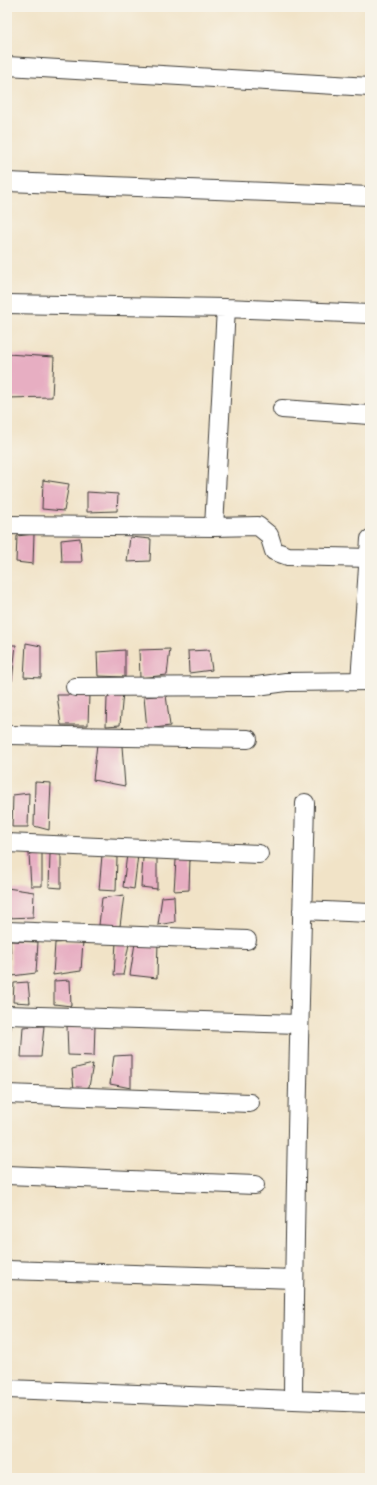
<svg xmlns="http://www.w3.org/2000/svg" width="377" height="1485" viewBox="0 0 377 1485" font-family="Delius,sans-serif">
<rect width="100%" height="100%" fill="#f7f3e8"/>
<filter id="ink" filterUnits="userSpaceOnUse"><feTurbulence type="fractalNoise" baseFrequency=".025" numOctaves="2"/><feDisplacementMap in="SourceGraphic" scale="8" xChannelSelector="R" yChannelSelector="G"/><feConvolveMatrix kernelMatrix="1 2 1 2 8 2 1 2 1" color-interpolation-filters="sRGB"/></filter>
<filter id="wash" filterUnits="userSpaceOnUse"><feTurbulence type="fractalNoise" baseFrequency=".012" numOctaves="4" result="noise"/><feDisplacementMap in="SourceGraphic" scale="16" xChannelSelector="R" yChannelSelector="G"/><feGaussianBlur stdDeviation="0.9" result="paint"/><feColorMatrix in="noise" values="0 0 0 0 0 0 0 0 0 0 0 0 0 0 0 0 0 1.4 0 .05"/><feComposite in="paint" operator="in"/></filter>
<g filter="url(#wash)">
<rect width="100%" height="100%" fill="#f1e3c7"/>
<g id="blocks">
<path fill="#e7aec2" d="M7 354 54 357 52 397 7 398Z
M43 480 69 484 64 511 42 509Z
M87 492 118 494 117 511 87 512Z
M34 534 33 564 16 562 17 536Z
M130 537 151 539 150 561 127 562Z
M80 538 82 562H62L61 540Z
M26 643 41 646V678L24 677Z
M7 645H16L12 681 7 679Z
M170 649 167 675 140 678 139 650Z
M125 650V677L98 676 97 652Z
M209 650 212 670 189 673 188 651Z
M123 692 120 725 106 726 107 698Z
M57 695H89L88 725H61Z
M166 695 170 726 147 729 144 697Z
M97 744 122 746 125 786 93 780Z
M35 782 51 783 49 830 34 826Z
M29 793 28 827H12L13 795Z
M42 852V886H31L29 854Z
M50 854 61 855V888L49 887Z
M127 854 138 855 134 889 123 887Z
M102 855 117 857 116 891 99 890Z
M143 858H157V889L141 887Z
M190 858 189 890 174 891 176 860Z
M7 888 34 892 33 917 7 918Z
M124 895 120 926 99 925 102 898Z
M174 896 175 922 158 925 162 897Z
M10 941 38 942 36 973 12 976Z
M83 941 81 971 53 975 55 943Z
M116 942 129 944 123 975H114Z
M158 942 157 978 130 975 135 943Z
M70 980 71 1006 54 1004V981Z
M28 982 30 1003 13 1002 14 983Z
M7 1022H12L8 1044H7Z
M44 1026 41 1057H21L23 1027Z
M67 1026H95L94 1056 68 1055Z
M131 1055V1088L110 1084 114 1056Z
M93 1064 89 1087 74 1090 72 1069Z"/>
</g>
</g>
<g filter="url(#ink)">
<use href="#blocks" fill-opacity="0" stroke="#3c3a36" stroke-width="1"/>
<g fill="none" stroke-linecap="round" stroke-linejoin="round">
<defs>
<path id="street" d="M7 66 370 87
M7 182 370 196
M7 304 226 308 370 314
M282 409 370 415
M7 525 214 527 258 526 269 535 274 551 288 556 370 558
M214 527 226 308
M360 681 370 539
M75 687 257 686 286 682 370 681
M7 735 248 739
M7 843 259 854
M302 910 370 913
M7 931 247 940
M7 1015 299 1024
M7 1094 250 1103
M7 1175 255 1185
M7 1270 294 1279
M7 1389 370 1403
M293 1400C294 1201 300 1002 305 803"/>
</defs>
<use href="#street" stroke="#3c3a36" stroke-width="20"/>
<use href="#street" stroke="#fff" stroke-width="18"/>
</g>
</g>
<rect width="377" height="1485" fill="none" stroke="#f7f3e8" stroke-width="24"/>
</svg>
